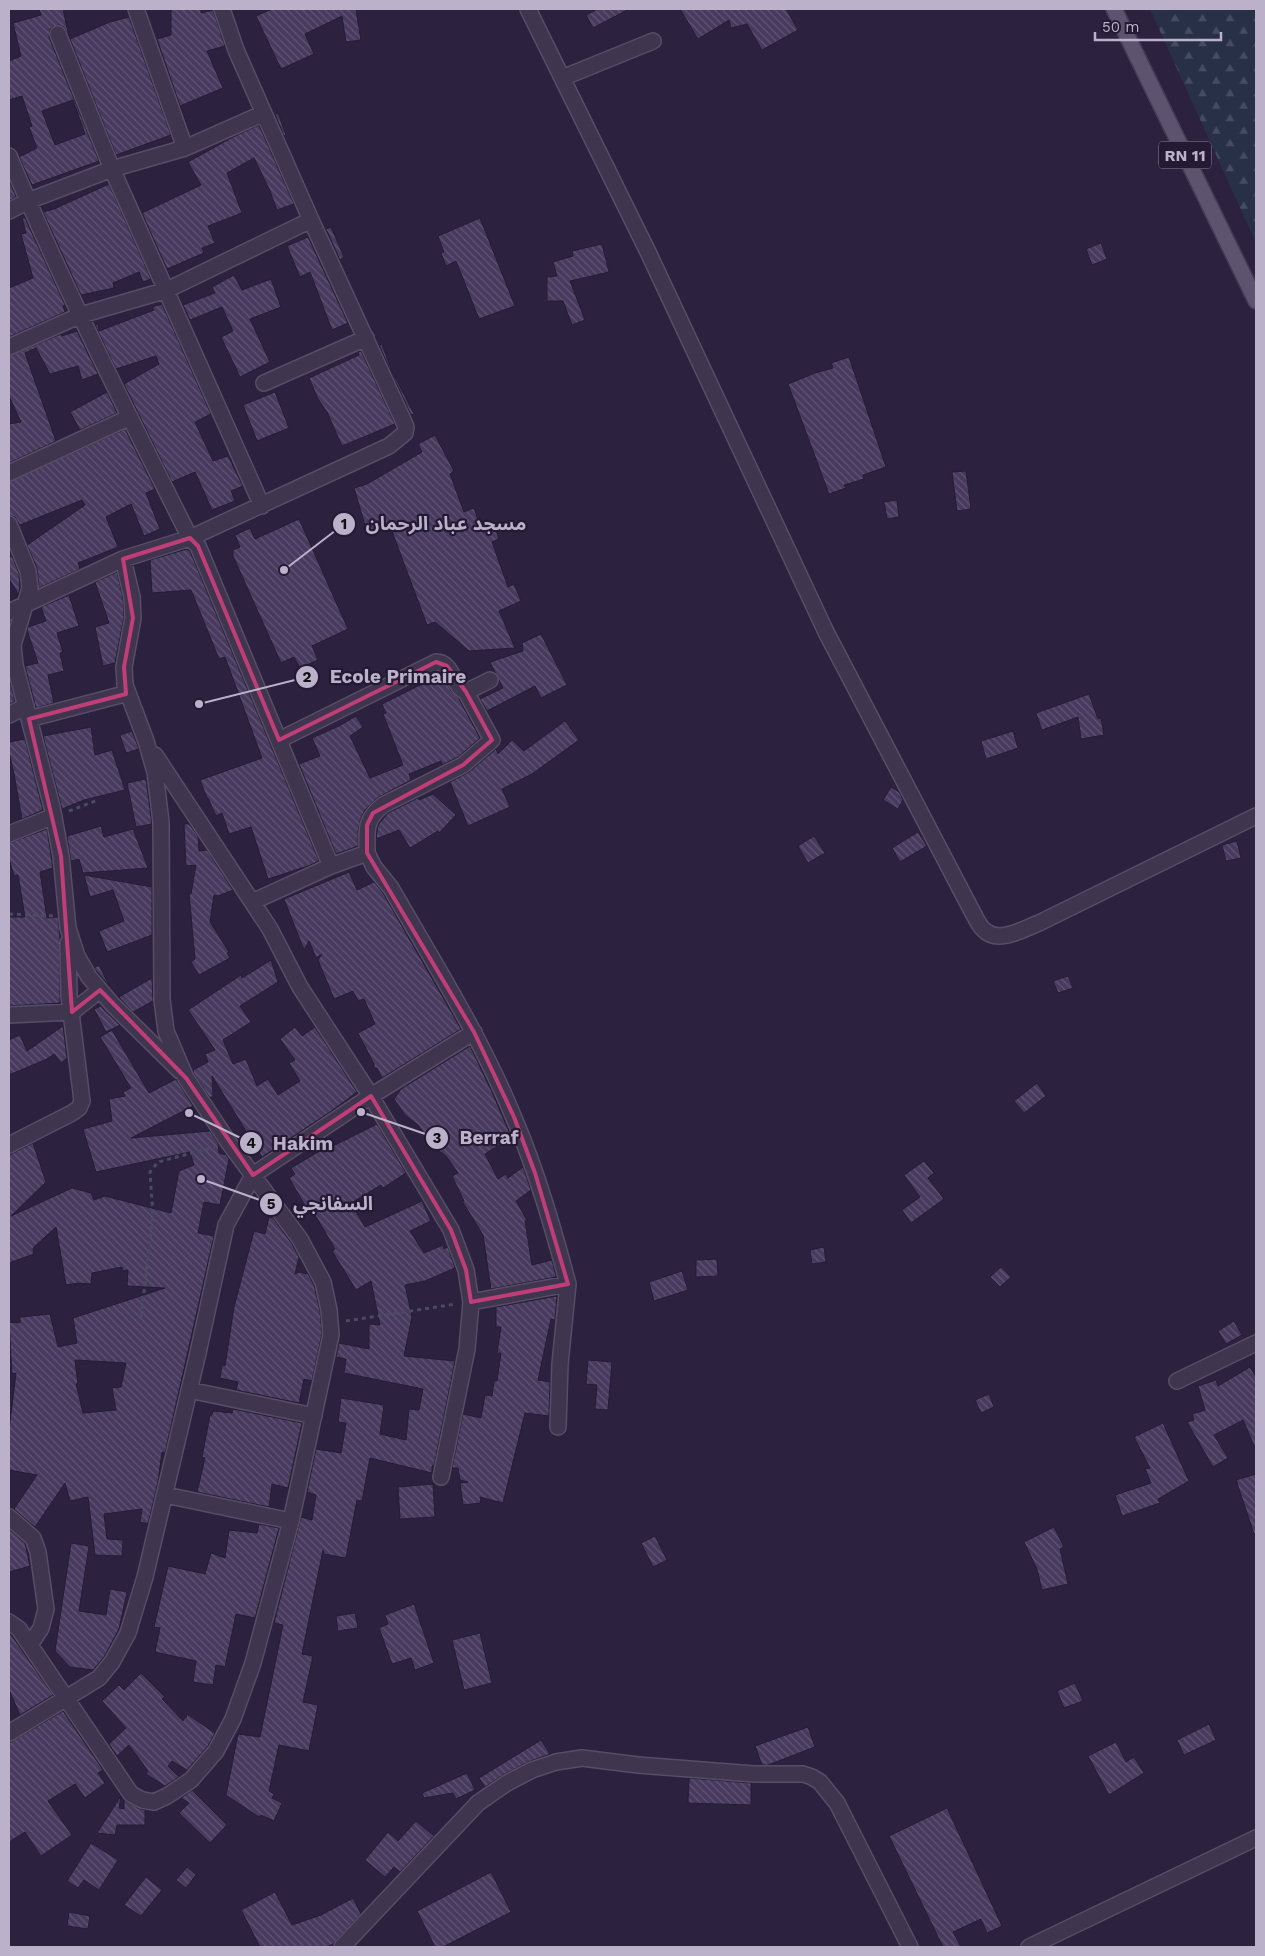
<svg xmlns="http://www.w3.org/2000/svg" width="1265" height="1956" viewBox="0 0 1265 1956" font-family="'Work Sans','Noto Sans Arabic',sans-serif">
<defs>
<pattern id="forest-firs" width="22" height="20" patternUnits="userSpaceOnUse" patternTransform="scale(1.25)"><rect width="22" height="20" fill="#283048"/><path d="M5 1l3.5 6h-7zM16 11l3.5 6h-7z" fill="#454c61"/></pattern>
<pattern id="building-back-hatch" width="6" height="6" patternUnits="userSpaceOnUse" patternTransform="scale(1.25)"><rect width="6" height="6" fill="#473a5e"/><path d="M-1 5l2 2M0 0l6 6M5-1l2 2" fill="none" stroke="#605474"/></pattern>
</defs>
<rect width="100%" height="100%" fill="#2c213f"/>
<path fill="url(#forest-firs)" d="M1150 9H1256V243Z"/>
<path fill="url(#building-back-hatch)" stroke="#261c36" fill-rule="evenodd" d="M39 9H63L69 37 64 27 59 25 50 29 49 37 99 161 32 185 19 157 37 148 29 127 32 126 22 96 9 100V61L21 56 13 23 41 15ZM73 100 85 134 55 145 42 111Z
M171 9H201V13L213 10 225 46 207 51 223 88 180 106 188 129 157 39 171 35Z
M272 9H358L356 10 361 40 346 42 342 16 305 34 314 54 281 69 256 16Z
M598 9H629L593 28 586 15Z
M680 9H786L798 30 762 50 747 24 731 28 729 20 698 39Z
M129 17 171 135 116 155 70 39 110 22Z
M278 113 286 135 284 136 275 114Z
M259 125 294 204 277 210 270 191 254 158 227 173 242 213 208 226 215 243 202 248 204 253 167 269 142 213 201 185 188 162 233 137Z
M9 179 16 197 9 201Z
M109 184 151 279 143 282 139 272 113 283 114 288 81 295 43 212 54 209Z
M22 218H25L65 305 63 306 65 312 9 337V288L33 278 21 234 26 233Z
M480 218 515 306 479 319 456 261 446 266 441 253 444 252 438 236Z
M331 227 344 257 340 260 326 229Z
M308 237 348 323 332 330 310 272 300 277 287 246Z
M1101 243 1107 259 1092 265 1086 249Z
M602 244 609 272 570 281 585 320 572 325 563 301H547V277L557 276 553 262 573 256 572 251Z
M234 275 242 290 271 279 281 307 250 319 270 362 240 377 221 337 233 331 222 307 190 320 183 305 215 293 212 287Z
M162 304 211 414 195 422 213 461 228 456 243 486 231 491 235 501 212 510 195 472 172 482 124 384 159 364 156 356 116 369 95 325 98 324 99 331 154 310 152 307Z
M77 331 98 374 82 380 78 366 50 374 36 348 25 353 56 441 9 463V424L21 422 9 396V356L61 334 62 336Z
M382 344 391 369 414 414 411 415 379 345Z
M361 351 395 424 342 446 327 412 318 399 309 378 359 355 358 352Z
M849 357 886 467 863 475 864 479 844 485 846 488 829 494 788 384 815 373 833 368 831 363Z
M107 392 117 413 80 430 70 412Z
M275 392 289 428 257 441 243 405Z
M125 429 155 489 146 493 160 529 144 536 131 504 106 517 118 547 78 563 80 569 39 588 37 568 27 545 85 505 82 500 20 525 15 517 9 515V482Z
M435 435 454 471 450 474 464 512 474 508 482 531 495 527 499 539 492 542 508 587 514 584 521 601 499 611 515 648 469 651 435 622 427 625 390 526 367 532 354 488 367 484 422 452 418 444Z
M966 471 971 509 957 511 952 472Z
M897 500 899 517 887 519 884 502Z
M299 519 348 629 312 646 318 660 300 668 294 657 281 663 233 556V550L240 547 235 535 250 528 255 539Z
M187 549 190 551 319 861 308 866 268 879 251 827 229 834 222 813 216 816 208 798H207L200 780 262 758 225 657 219 659 191 590 152 593 150 560Z
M12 556 19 573 20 587 18 596 16 590 9 579V558Z
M117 572 123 598 124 617 115 663 103 666 95 627 109 623 95 582Z
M69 595 79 626 57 633 63 652 60 653 64 671 48 675 54 703 36 708 25 666 38 663 27 630 28 627 46 621 41 607Z
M541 634 567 685 541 698 535 686 487 711 480 699 503 688 490 662 523 651 522 643Z
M443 677 451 691 459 699 480 738 458 757 442 765 441 761 409 774 411 780 377 798 365 810 361 818 358 831V846L336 854 299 764 320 756 312 738 339 726 356 716 363 727 350 736 370 778 403 765 383 714 386 713 382 704 422 684Z
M9 678 15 701 9 705Z
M1089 694 1098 719 1101 718 1104 735 1081 739 1078 717 1042 730 1036 713Z
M565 721 579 740 532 774 502 789 510 807 468 826 450 782 469 772 496 749 498 754 512 740 524 751Z
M91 727 95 755 112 750 125 790 84 800 62 809 43 736Z
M132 731 139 749 126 753 120 735Z
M1013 731 1018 748 986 759 981 741Z
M25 739 43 810 22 819 14 774 9 752V742Z
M146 779 152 824 136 827 127 783Z
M891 787 899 792 903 800 898 809 883 800Z
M433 794 456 815 439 833 438 831 410 848 399 830 376 839 378 825 388 813 418 798 419 800Z
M184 824H189L198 836 199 851 207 850 233 890 218 896 214 895 210 922 229 952 227 953 230 958 199 975 191 962 195 959 189 893 191 894 196 865 186 866Z
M101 826 104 837 133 829 148 868 83 873 79 859 71 861 67 836Z
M47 829 53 868 40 872 47 918 58 917 60 939V1003L9 1006V917H25L18 875 14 876 9 859V843Z
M918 832 927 846 900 862 892 848Z
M814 836 825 853 808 863 798 846Z
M1237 841 1241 858 1226 861 1222 845Z
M349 872 357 890 374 882 383 893 461 1029 382 1078 377 1068H374V1064L358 1033 375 1024 364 999 358 1001 353 991 334 999 318 960 322 954 316 958 309 941 304 950 284 899Z
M84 875 152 887V935L107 952 99 931 124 921 113 890 90 897Z
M271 960 278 982 240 1006 251 1022 223 1040 233 1064 246 1059 257 1086 268 1079 278 1095 300 1081 289 1063 295 1060 280 1039 295 1027 302 1036 315 1027 357 1092 330 1112 262 1157 212 1076 213 1096 210 1098 194 1074 193 1070 208 1062 205 1054 215 1050 188 1010 241 975 242 978Z
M99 965 110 987 94 968Z
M1068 976 1073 988 1058 993 1053 981Z
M152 978 153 1001 133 1012 119 997Z
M101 1006 105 1011 120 1025 106 1032 94 1009Z
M63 1026 67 1058 61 1063 54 1054 47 1059 9 1075V1040L20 1035 27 1051Z
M112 1030 149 1093 176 1079 193 1106 131 1138 210 1131 218 1143 219 1153 226 1155 229 1159 220 1205 204 1202 198 1233 214 1236 165 1453 162 1452 158 1482 148 1524 140 1522 142 1509 104 1514 107 1539 123 1540 122 1556 95 1555 88 1497 70 1501 65 1483 35 1527 14 1509 37 1475 9 1470V1430L16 1373 12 1374 9 1322 20 1323V1317L50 1314 58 1347 77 1343 73 1318 165 1288 127 1286 128 1270 123 1271 122 1267 92 1273 91 1284 78 1283 66 1285 56 1227 33 1248 34 1254 9 1263V1155L33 1143 46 1182 11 1216 72 1188 91 1193 94 1200 105 1196 171 1213 179 1171 194 1165 190 1152 96 1172 83 1129 112 1121 109 1099 125 1096 123 1092 131 1088 100 1037ZM75 1360 126 1363 121 1387 112 1388 116 1410 83 1413 76 1384H78Z
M470 1046 492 1092 513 1141 510 1138 485 1154 498 1179 506 1174 508 1178 523 1167 531 1190 516 1201 527 1220 525 1221 532 1265 552 1260 556 1277 491 1289 483 1235 462 1201H464L452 1176 458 1173 446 1156 435 1148 418 1125 405 1115 394 1099 401 1089Z
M1037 1083 1046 1096 1024 1113 1014 1101Z
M377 1124 406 1173 383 1188 381 1185 351 1203 365 1227 422 1201 431 1221 410 1231 424 1253 443 1245 444 1249 448 1247 455 1268 425 1281 405 1285 412 1317 404 1356 455 1361 434 1466H432V1473L370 1458 362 1501 357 1500 346 1558 324 1554 323 1550 302 1654 313 1656 303 1702 318 1705 309 1751 279 1745 269 1791 274 1794 272 1798 282 1803 274 1821 261 1815 259 1817 226 1795 238 1734 260 1737 283 1625 274 1623 301 1517 312 1520 316 1495 307 1492 316 1449 341 1453 346 1423 338 1422 341 1398 384 1405 380 1434 406 1440 409 1409 419 1410 423 1389 344 1373 346 1359 336 1357 339 1343 369 1349V1324L380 1325 371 1281 356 1290 332 1251 335 1249 311 1208 310 1214 289 1178 295 1174 291 1168 328 1146 329 1148Z
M924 1161 934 1173 928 1178 944 1199 911 1223 902 1210 920 1197 904 1175Z
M269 1217 273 1218 292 1244 299 1257 295 1274 299 1272 308 1274 314 1285 320 1311 322 1334 312 1381 304 1379 299 1403 236 1390 238 1382 220 1378 222 1365 225 1366 234 1307 254 1231 265 1234Z
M824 1247 826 1262 812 1264 810 1250Z
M717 1259 718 1276 696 1277V1260Z
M1001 1267 1011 1277 1000 1287 990 1277Z
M682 1271 688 1290 654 1301 649 1282Z
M557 1296 555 1320 551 1319 538 1380 550 1382 549 1416 525 1413 503 1503 480 1497 481 1503 463 1505 460 1483 468 1482 460 1480 458 1468H452L463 1414 481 1418 485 1395 492 1396 494 1381H497L501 1353H497L501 1327H496V1307Z
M1234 1321 1242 1335 1226 1344 1218 1331Z
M588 1360 612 1362 608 1410 595 1409 597 1385 586 1384Z
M1250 1367 1256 1377V1450L1243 1420 1214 1435 1228 1458 1213 1467 1187 1422 1194 1420 1192 1414 1205 1410 1198 1386 1216 1380 1218 1386Z
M989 1394 994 1407 981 1413 975 1400Z
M233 1409 302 1423 288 1488 272 1484 269 1507 197 1492 205 1458 202 1457 210 1415H212L213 1411 232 1413Z
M1163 1423 1189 1481 1158 1499 1160 1503 1122 1516 1115 1495 1151 1483 1145 1469 1150 1468 1134 1437Z
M1256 1474V1533L1254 1534 1236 1480Z
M433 1484 435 1517 400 1519 398 1487Z
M259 1524 279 1528 255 1618 236 1614 225 1667 216 1665 213 1685 193 1682 196 1661 155 1652 160 1628 154 1627 168 1566 205 1574 211 1553 225 1558 229 1530 257 1533Z
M1054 1527 1064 1547 1060 1549 1068 1584 1042 1590 1037 1569 1024 1542Z
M9 1529 25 1543 30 1566 9 1572Z
M655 1536 667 1560 653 1567 641 1543Z
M71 1543 89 1546 79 1611 106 1615 110 1589 127 1592 119 1629 104 1657 93 1670 70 1667 55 1651Z
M414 1604 434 1663 415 1670 411 1658 392 1664 379 1628 388 1624 385 1615Z
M355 1613 358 1628 338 1631 336 1616Z
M9 1633 12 1636 53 1695 20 1715 9 1690Z
M480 1633 492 1683 464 1690 452 1640Z
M141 1673 165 1697 162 1699 183 1721 185 1717 186 1718 187 1714 215 1733 208 1746 187 1770 172 1761 168 1766 179 1777 165 1786 146 1774 148 1771 129 1745 117 1756 109 1744 126 1728 102 1701 119 1685 124 1690Z
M1075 1683 1083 1701 1064 1708 1057 1691Z
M63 1711 103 1770 98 1773 105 1783 85 1798 75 1784 48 1801 72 1835 41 1856 25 1832 9 1842V1743Z
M1209 1724 1216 1740 1184 1755 1177 1740Z
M808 1727 815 1747 768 1765H762L755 1746Z
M541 1740 550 1754 528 1762 503 1775 485 1787 479 1778Z
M1116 1742 1126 1762 1134 1757 1144 1773 1109 1795 1088 1756Z
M467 1773 475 1790 456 1799 453 1793 424 1798 422 1793Z
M689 1778 751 1783V1805L688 1803Z
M192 1790 227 1825 210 1843 179 1813 189 1803 181 1798Z
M121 1796 119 1808 124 1809V1800L138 1808 145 1810V1825H117L115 1835 97 1833Z
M947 1808 1002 1926 987 1933 981 1919 953 1932 961 1947H943L889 1836Z
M416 1821 434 1836 400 1872 394 1867 385 1877 365 1860 388 1832 398 1841Z
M91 1843 118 1860 99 1890 84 1880 78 1888 67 1881Z
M187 1867 196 1875 186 1888 176 1880Z
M491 1872 511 1912 443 1947H435L417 1911Z
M146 1877 162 1890 141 1916 124 1905Z
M275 1892 292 1925 321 1915 353 1898 361 1914 333 1944 327 1947H260L241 1910Z
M69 1912 90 1916 88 1929 67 1926Z"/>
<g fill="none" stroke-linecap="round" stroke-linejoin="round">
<defs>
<path id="minor" d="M136 9 185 148
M528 9 648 252 826 632 974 915C977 920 979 925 983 929 998 945 1023 929 1039 923L1256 816
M58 34 112 169 262 506
M562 78 653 41
M9 156C63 286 127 412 190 538L198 546 331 866
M9 211 28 201 112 169 185 148 264 113
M9 347 81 315 167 290 311 220
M264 383 366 338
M9 473 130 417
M9 524 28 571 30 588 13 645 15 665 52 807 61 856 68 928 77 956 89 977 112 1004 180 1071
M9 612 123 559 190 538 389 446 405 433 406 427 403 420 311 220 236 50 222 9
M9 715 26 706
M29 719 128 693
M279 740 436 662C453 662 452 686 466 692L490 680
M155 755 270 929 300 987 369 1093 451 1230 466 1270 471 1302 467 1349 441 1477
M9 834 54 816
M367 853C367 831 364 820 383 805L463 765 492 740 466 692
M252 902 331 866 367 853 374 867 391 888C434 963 481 1037 514 1118 537 1172 553 1228 568 1284
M9 1015 72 1012 100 990
M9 1145 72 1113 79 1108 82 1101 69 996 68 943
M471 1302 568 1284 560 1364 558 1427
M1177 1381 1256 1343
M189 1390 314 1416
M165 1495 291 1521
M9 1517 33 1538 38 1552 46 1609 41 1628 30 1645
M9 1622 19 1629 131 1794 142 1800 154 1802 167 1796 191 1780 216 1751 233 1719 253 1663 291 1521 331 1335 329 1310 323 1282 300 1239 229 1143 186 1078 166 1031 162 1000 161 822 155 772 146 741 125 685 124 667 133 618 132 597 123 559
M9 1733 99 1678 112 1662 128 1633 145 1577 198 1353 226 1225 253 1175 371 1096 474 1032
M342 1947 478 1803 507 1783 532 1770 556 1762 582 1758 638 1765 754 1774H803L812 1777 820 1782 837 1803 910 1947
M1029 1947 1256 1838"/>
<path id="primary" d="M1114 9 1256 301"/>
</defs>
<use href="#minor" stroke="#574d67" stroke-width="18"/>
<use href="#primary" stroke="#453b55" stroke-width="18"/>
<path stroke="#494b63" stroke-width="3" stroke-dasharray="4 4" stroke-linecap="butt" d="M69 811 98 800
M9 914 53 916
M141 1317 153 1215 150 1172 158 1162 215 1147
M346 1321 456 1304"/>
<use href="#minor" stroke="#3f354f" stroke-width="15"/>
<use href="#primary" stroke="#5d536f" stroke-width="15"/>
</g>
<path fill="none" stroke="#c03e77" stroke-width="4" stroke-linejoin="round" d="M190 538 198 546 279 740 436 662 447 666 466 692 492 740 463 765 373 813 367 825V853L474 1032 514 1117 535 1173 568 1284 471 1302 466 1270 451 1230 371 1096 253 1175 186 1078 100 990 72 1012 61 856 29 719 126 694 124 667 133 618 123 559Z"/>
<g text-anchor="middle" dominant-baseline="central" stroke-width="4.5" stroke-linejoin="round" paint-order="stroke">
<rect fill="#241a34" stroke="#8e849d" stroke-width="1" x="1159" y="141.5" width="52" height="27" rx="4"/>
<g font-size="16" font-weight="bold" fill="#bbb1ca">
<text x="1185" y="155">RN 11</text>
</g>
</g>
<path fill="none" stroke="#bbb1ca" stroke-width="2" d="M284 570L344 524M199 704L307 677M361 1112L437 1138M189 1113L251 1143M201 1179L271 1204"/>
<g fill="#bbb1ca" stroke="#241a34" stroke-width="2">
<circle cx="284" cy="570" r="5"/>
<circle cx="199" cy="704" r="5"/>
<circle cx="361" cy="1112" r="5"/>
<circle cx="189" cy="1113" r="5"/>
<circle cx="201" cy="1179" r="5"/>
<circle cx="344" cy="524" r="12"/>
<circle cx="307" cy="677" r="12"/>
<circle cx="437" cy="1138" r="12"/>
<circle cx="251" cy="1143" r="12"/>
<circle cx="271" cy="1204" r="12"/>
</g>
<g font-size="15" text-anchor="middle" font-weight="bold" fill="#111">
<text x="344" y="529">1</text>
<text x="307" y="682">2</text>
<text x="437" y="1143">3</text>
<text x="251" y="1148">4</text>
<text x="271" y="1209">5</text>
</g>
<g font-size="19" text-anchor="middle" font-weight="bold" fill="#bbb1ca" stroke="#241a34" stroke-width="4.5" stroke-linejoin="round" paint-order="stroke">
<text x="446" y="530">مسجد عباد الرحمان</text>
<text x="398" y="683">Ecole Primaire</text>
<text x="489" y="1144">Berraf</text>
<text x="303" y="1150">Hakim</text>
<text x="333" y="1210">السفانجي</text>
</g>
<rect width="1265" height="1956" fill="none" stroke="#bbb1ca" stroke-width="20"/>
<path d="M1095 32v8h126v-8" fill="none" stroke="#bbb1ca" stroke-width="2.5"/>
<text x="1102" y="32" font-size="15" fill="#bbb1ca" stroke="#241a34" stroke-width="4" paint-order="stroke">50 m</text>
</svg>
